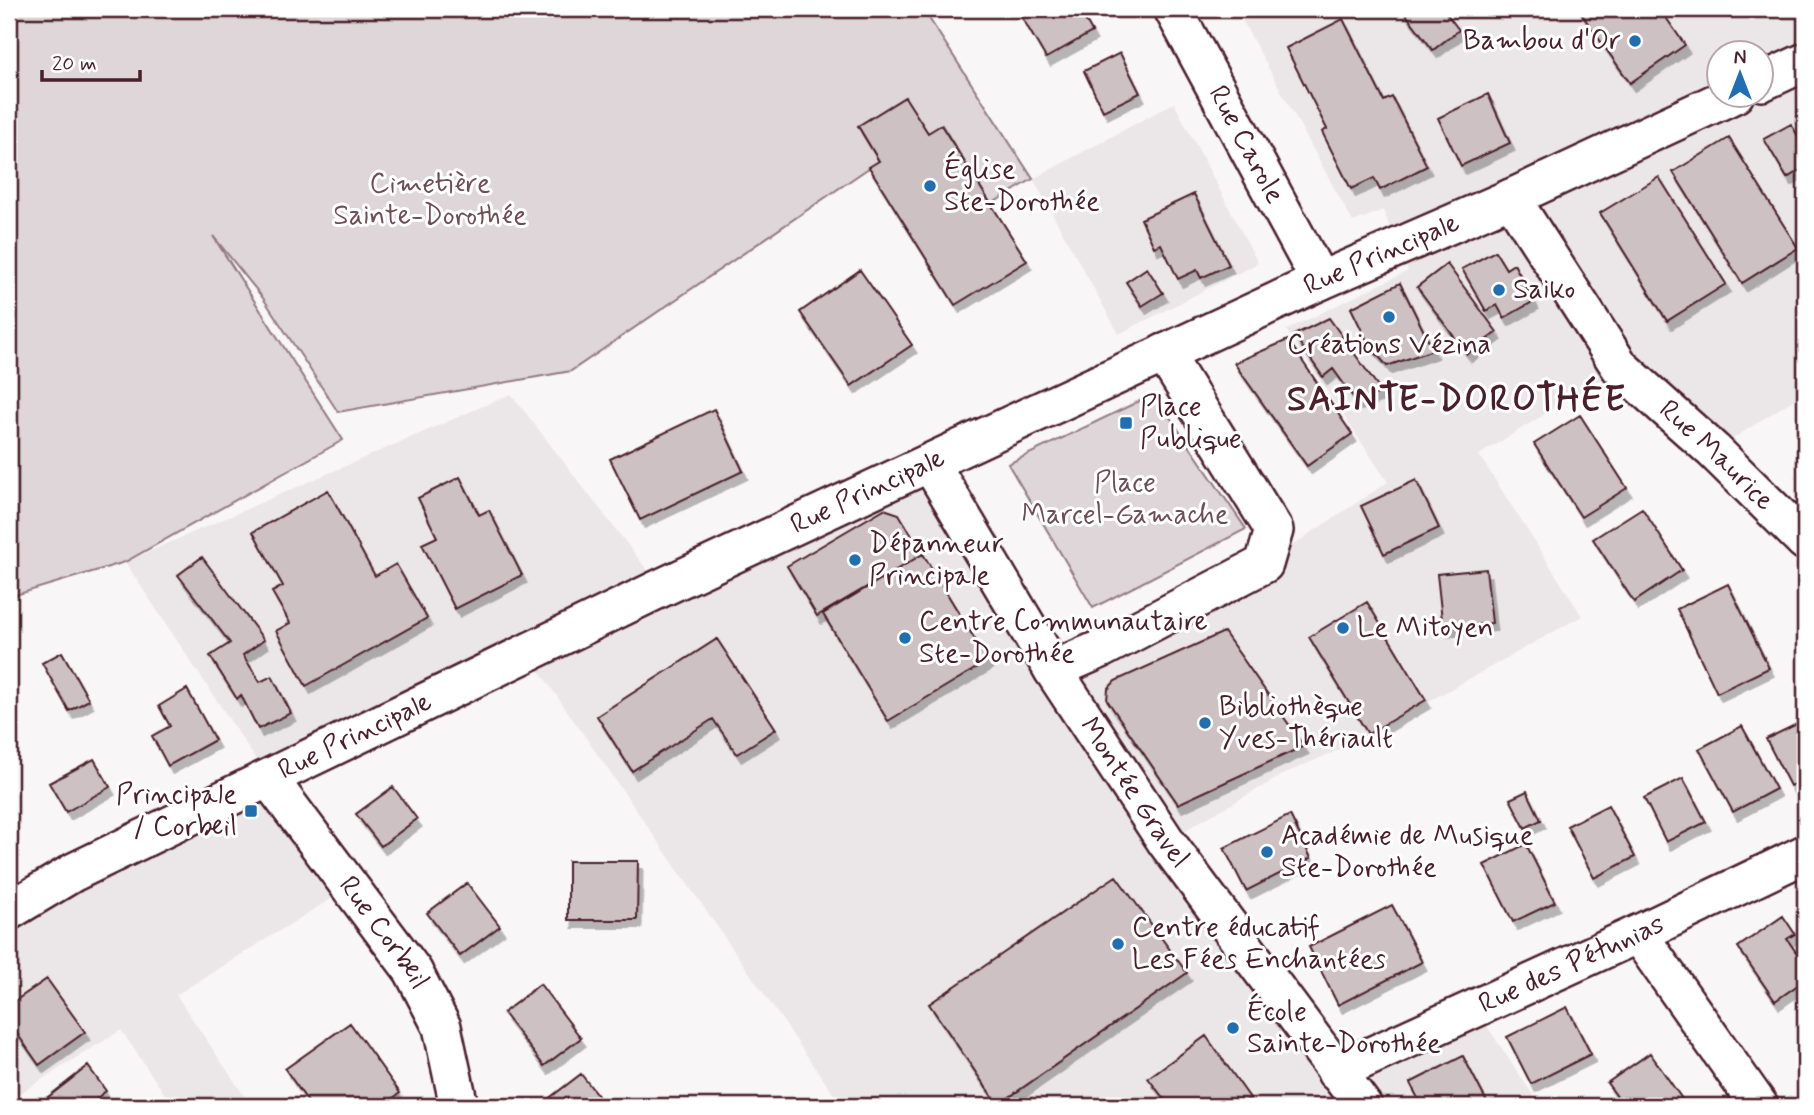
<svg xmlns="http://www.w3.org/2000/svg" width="1814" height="1115" viewBox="0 0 1814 1115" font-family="Mynerve,sans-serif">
<defs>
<filter id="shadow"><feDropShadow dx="4.5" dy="8" stdDeviation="0" flood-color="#0004"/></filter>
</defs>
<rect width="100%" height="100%" fill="#f8f6f7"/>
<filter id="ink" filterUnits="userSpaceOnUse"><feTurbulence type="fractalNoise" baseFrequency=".0143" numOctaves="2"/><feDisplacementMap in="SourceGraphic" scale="14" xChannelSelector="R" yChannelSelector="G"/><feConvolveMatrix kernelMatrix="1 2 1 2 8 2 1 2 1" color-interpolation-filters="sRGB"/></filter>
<g filter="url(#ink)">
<path fill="#ebe6e8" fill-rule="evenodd" d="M1236 9H1805V392L1714 451 1620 367 1479 455 1582 616 1352 744 1288 772 1185 830 1258 967 1351 1106H842L527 653 270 779 350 887 176 995 245 1097 231 1106H173L121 1030 9 1100V911L269 779 125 562 511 394 661 588 930 463 1053 670 1264 564 1388 482 1286 330 1408 271 1383 210 1353 222ZM1720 52H1762V94H1720Z
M1174 103 1258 263 1119 334 1033 179Z
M1471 1002 1540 1106H1363L1336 1072Z"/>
<path fill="#ded6d9" stroke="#947a82" stroke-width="2" d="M9 9H923L1033 179 991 204 942 125 928 133 904 97 858 126 879 161 571 371 338 412 263 298 213 236 343 440 125 562 9 597Z
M1154 394 1246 529 1093 608 1008 464Z"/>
<path fill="#cdc1c4" stroke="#4a1f2b" stroke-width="2" filter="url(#shadow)" d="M1017 9H1079L1092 32 1046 58Z
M1402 9H1443L1459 30 1433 50Z
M1578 9H1660L1685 45 1630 83Z
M1343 19 1384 101 1392 97 1427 166 1380 190 1374 178 1351 189 1322 132 1327 129 1286 48Z
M1120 53 1140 93 1103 111 1084 71Z
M1488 94 1510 143 1461 166 1438 118Z
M905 97 928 133 941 125 1027 261 955 305 869 167 879 161 858 126Z
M1791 124 1805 148V167L1787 178 1764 139Z
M1729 138 1798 248 1742 283 1673 172Z
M1659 177 1726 284 1667 321 1600 213Z
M1194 194 1229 265 1201 278 1197 270 1178 279 1161 244 1154 247 1141 219Z
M1495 251 1506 269 1514 264 1534 301 1504 318 1497 305 1486 311 1462 269Z
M1447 264 1497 332 1467 354 1417 287Z
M1147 268 1163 293 1142 306 1126 282Z
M860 270 912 345 851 386 800 312Z
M1400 283 1433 350 1387 366 1369 345 1351 308Z
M1329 318 1382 392 1357 402 1333 369 1323 377 1294 335Z
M1288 340 1352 434 1307 466 1234 363Z
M714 409 743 471 640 520 610 459Z
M1580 415 1627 488 1581 517 1534 444Z
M460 477 479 515 489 510 522 575 455 609 422 544 437 537 418 498Z
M1416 480 1439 528 1384 554 1361 506Z
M328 490 375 576 396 564 427 618 306 686 276 631 290 623 272 592 283 586 253 532Z
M1642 508 1682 570 1634 602 1593 539Z
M884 509 899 514 923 554 817 616 787 566Z
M923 554 988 661 888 721 823 614Z
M202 557 264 640 243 655 260 682 272 676 291 713 258 729 241 695 237 699 210 656 230 643 178 575Z
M1486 569 1492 623 1443 629 1437 574Z
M1728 584 1769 668 1717 693 1677 609Z
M1367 602 1426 700 1368 734 1309 637Z
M1224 632 1304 746 1178 804 1107 700 1108 689 1115 681Z
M717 639 776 729 737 754 713 719 632 771 597 716Z
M62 652 89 700 69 711 42 663Z
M187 689 215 740 168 766 152 736 170 726 159 706Z
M1805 720V779L1790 786 1766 739Z
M1742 726 1776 789 1733 812 1699 749Z
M94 759 110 787 66 812 49 783Z
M1683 778 1706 822 1666 842 1644 798Z
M393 787 417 819 381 846 356 814Z
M1527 791 1541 820 1525 828 1510 799Z
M1608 805 1635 857 1594 878 1567 826Z
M1290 815 1311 858 1246 891 1224 848Z
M1526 844 1555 902 1513 922 1484 865Z
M568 861H638L637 920H568Z
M1116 876 1187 973 998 1105 929 1004Z
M467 883 500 926 460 956 427 913Z
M1392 905 1422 962 1338 1005 1309 947Z
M1783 916 1795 934 1787 939 1805 965V980L1775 1001 1738 947Z
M47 979 85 1032 39 1065 9 1022V1005Z
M540 984 581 1038 544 1066 503 1013Z
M1567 1007 1591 1054 1531 1084 1507 1037Z
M350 1023 400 1093 382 1106H311L285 1069Z
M1206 1036 1250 1098 1239 1106H1158L1157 1104 1164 1099 1148 1078Z
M1650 1053 1687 1106H1624L1607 1083Z
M1463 1056 1489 1106H1422L1410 1083Z
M88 1066 106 1091 97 1098 103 1106H47L43 1101Z
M581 1074 606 1106H539Z"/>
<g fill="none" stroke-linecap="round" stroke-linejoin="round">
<defs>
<g id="minor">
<path id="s1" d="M1173 9 1320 281"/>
<path d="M1762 82 1805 62"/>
<path id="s2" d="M1511 198 1620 367 1714 451 1805 541"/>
<path id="s3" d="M930 463 1053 670 1167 843 1363 1106"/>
<path d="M1053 670 1101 649 1264 564 1274 530 1164 353"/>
<path id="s4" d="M269 779 413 971 442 1027 459 1106"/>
<path id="s5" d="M9 911 74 872 661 588 1008 426 1320 281 1511 198 1735 94"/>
<path d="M1638 934 1759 1106"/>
<path id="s6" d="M1336 1072 1638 934 1805 854"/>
</g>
</defs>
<use href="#minor" stroke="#4a1f2b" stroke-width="42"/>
<use href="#minor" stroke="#fff" stroke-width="37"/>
</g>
</g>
<g fill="#1f6fb2" stroke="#fff" stroke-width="2.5">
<circle cx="1635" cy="41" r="7"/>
<circle cx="930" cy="186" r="7"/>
<circle cx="1499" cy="290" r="7"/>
<circle cx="1389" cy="317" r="7"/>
<rect x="1119" y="416" width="14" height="14" rx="3.5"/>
<circle cx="855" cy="560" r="7"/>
<circle cx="1343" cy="628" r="7"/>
<circle cx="905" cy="638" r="7"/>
<circle cx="1205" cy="723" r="7"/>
<rect x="244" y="804" width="14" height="14" rx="3.5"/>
<circle cx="1267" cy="852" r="7"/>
<circle cx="1118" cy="944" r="7"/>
<circle cx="1233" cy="1028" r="7"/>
</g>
<g text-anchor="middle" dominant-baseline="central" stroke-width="6" stroke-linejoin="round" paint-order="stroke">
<g font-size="28" fill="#4a1f2b" stroke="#fff" text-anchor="start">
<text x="1621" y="41" text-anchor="end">Bambou d'Or</text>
<text x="944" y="170">Église<tspan x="944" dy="32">Ste-Dorothée</tspan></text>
<text x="1513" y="290">Saiko</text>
<text x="1389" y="345" text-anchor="middle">Créations Vézina</text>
<text x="1140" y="407">Place<tspan x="1140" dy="32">Publique</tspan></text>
<text x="869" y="544">Dépanneur<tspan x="869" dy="32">Principale</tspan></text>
<text x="919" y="622">Centre Communautaire<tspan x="919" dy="32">Ste-Dorothée</tspan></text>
<text x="1357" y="628">Le Mitoyen</text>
<text x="1219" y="707">Bibliothèque<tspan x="1219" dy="32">Yves-Thériault</tspan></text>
<text x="237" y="795" text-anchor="end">Principale<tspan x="237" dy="32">/ Corbeil</tspan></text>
<text x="1281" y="836">Académie de Musique<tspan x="1281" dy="32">Ste-Dorothée</tspan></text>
<text x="1132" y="928">Centre éducatif<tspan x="1132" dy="32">Les Fées Enchantées</tspan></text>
<text x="1247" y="1012">École<tspan x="1247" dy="32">Sainte-Dorothée</tspan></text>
</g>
<g font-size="28" fill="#4a1f2b" stroke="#fff">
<text stroke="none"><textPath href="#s1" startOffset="154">Rue Carole</textPath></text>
<text stroke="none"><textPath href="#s5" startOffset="1522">Rue Principale</textPath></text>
<text stroke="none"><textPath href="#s2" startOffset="332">Rue Maurice</textPath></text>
<text stroke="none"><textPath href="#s5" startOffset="956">Rue Principale</textPath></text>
<text stroke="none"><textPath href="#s5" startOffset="388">Rue Principale</textPath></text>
<text stroke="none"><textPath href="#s3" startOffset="388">Montée Gravel</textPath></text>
<text stroke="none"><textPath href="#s4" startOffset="192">Rue Corbeil</textPath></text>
<text stroke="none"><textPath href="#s6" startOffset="259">Rue des Pétunias</textPath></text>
</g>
<g font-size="28" fill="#6f4d56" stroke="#fff">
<text x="430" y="184">Cimetière<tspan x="430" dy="32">Sainte-Dorothée</tspan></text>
<text x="1125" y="483">Place<tspan x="1125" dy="32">Marcel-Gamache</tspan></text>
</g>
<g font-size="35" font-weight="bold" letter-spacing="2" fill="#4a1f2b" stroke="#fff">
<text x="1457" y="400">SAINTE-DOROTHÉE</text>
</g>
</g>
<rect width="1814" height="1115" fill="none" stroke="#fff" stroke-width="35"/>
<rect x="18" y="18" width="1779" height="1080" fill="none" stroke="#4a1f2b" stroke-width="2.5" filter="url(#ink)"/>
<g transform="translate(1740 74)"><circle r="33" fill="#ffffff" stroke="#b7a5aa" stroke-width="2"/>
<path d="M0-5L12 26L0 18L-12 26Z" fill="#1f6fb2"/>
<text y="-10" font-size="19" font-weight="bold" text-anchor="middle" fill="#4a1f2b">N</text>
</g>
<path d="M42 70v10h98v-10" fill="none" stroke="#4a1f2b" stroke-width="3.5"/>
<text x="52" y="70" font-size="21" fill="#4a1f2b" stroke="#ffffff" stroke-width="5" paint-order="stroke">20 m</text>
</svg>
